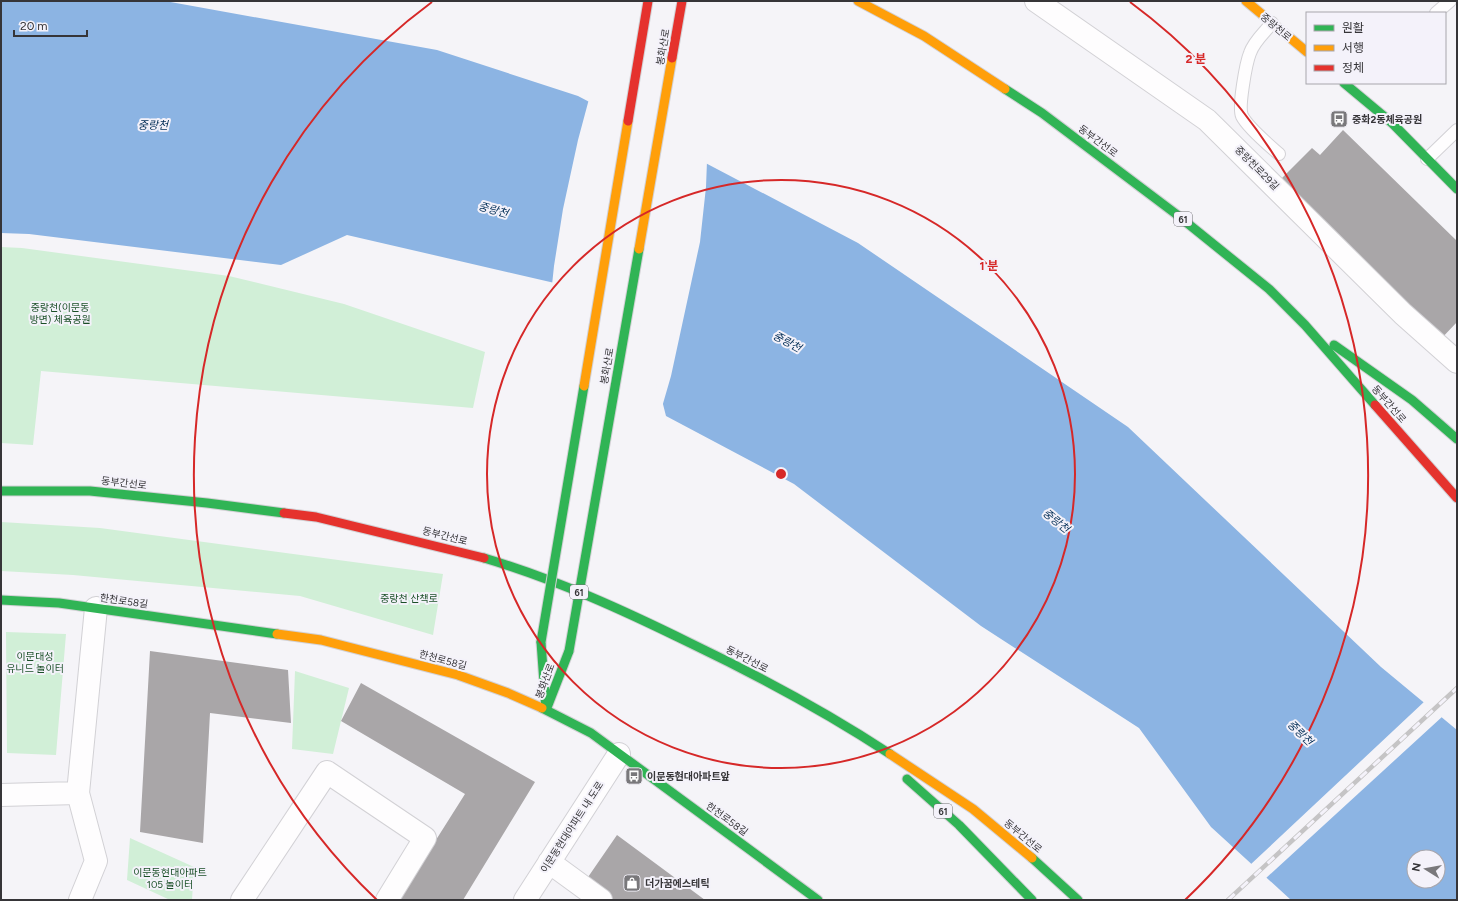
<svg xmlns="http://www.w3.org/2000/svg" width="1458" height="901" viewBox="0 0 1458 901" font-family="Figtree,'Noto Sans KR',sans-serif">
<rect width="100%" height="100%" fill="#f5f4f8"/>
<path fill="#d1efd7" d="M1 247 22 248 229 276 344 304 485 352 473 408 41 371 33 445 1 443Z
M1 522 100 528 443 574 433 635 300 596 73 575 1 571Z
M6 632 66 634 56 755 7 753Z
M295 671 349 688 333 754 292 749Z
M130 838 194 867 192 900H170L127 880Z"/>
<path fill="#8cb4e3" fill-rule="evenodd" d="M1 1H165L437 50 578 96 858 243 1128 427 1381 667 1457 730V900H1291L1211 827 1139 728 981 626 794 484 666 416 637 302 347 235 281 265 29 234 1 233ZM1414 857H1438V881H1414Z"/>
<path fill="#f5f4f8" d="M589 99 707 161 706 187 700 242 671 376 662 407 635 304 552 285 554 266 563 209 578 140Z
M1425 701 1443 716 1265 879 1250 865Z"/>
<path fill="#a9a6a8" d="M1343 130 1457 241V322L1439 341 1277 183 1312 148 1320 155Z
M150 651 288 670 291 723 210 713 203 843 140 832Z
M361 683 535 782 463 900H398L465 794 341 721Z
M617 835 705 900H613L586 880Z"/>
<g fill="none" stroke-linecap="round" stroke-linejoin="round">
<defs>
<path id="lane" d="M1436 13 1450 1
M1272 23C1265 32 1254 41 1250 53 1246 63 1238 107 1242 116 1248 128 1269 145 1279 154
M1427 159 1457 130"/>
<path id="street" d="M1036 1 1207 120 1403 314 1457 362
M1 795 78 793
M549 862 601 900
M80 900 96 861 78 793 96 608
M242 900 327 772 425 838 387 900
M525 900 619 754"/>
<path id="fast" d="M1344 83 1392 123 1457 189
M1005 89 1042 113 1176 214 1269 289 1305 325 1375 405
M1334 345 1412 400 1457 439
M1 491H90L207 503 284 513
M484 558C555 579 623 610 690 643 759 676 826 712 890 754
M1 600 59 603 277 634
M541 642 546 710 569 651
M542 708 591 733 818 900
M907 779 959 825 1032 900
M1032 858 1078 900"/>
<path id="slow" d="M858 1 924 36 1005 89
M1246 1 1307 52
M277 634 321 640 458 675 508 693 542 708
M890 754 973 809 1032 858"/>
<path id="jam" d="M1375 405 1457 498
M284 513 316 517 484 558"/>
</defs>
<use href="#lane" stroke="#d2d1d5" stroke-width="14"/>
<use href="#street" stroke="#d2d1d5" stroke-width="24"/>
<use href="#fast" stroke="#d2d1d5" stroke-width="11"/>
<use href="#slow" stroke="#d2d1d5" stroke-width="11"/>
<use href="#jam" stroke="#d2d1d5" stroke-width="11"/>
<use href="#lane" stroke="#fefdfe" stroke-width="12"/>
<use href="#street" stroke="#fefdfe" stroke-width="22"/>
<use href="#fast" stroke="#30b455" stroke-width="9"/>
<use href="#slow" stroke="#ff9f0a" stroke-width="9"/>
<use href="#jam" stroke="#e5322d" stroke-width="9"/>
<defs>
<path id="rail" d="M1228 900 1457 688"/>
</defs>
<use href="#rail" stroke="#c5c4c5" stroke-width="4.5"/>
<use href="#rail" stroke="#f4f2fa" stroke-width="3" stroke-dasharray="9" stroke-linecap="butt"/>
<defs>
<path id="fast-bridge" d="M541 642 584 386
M569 651 639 249"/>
<path id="slow-bridge" d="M639 249 672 58
M584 386 628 121"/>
<path id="jam-bridge" d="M672 58 682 1
M628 121 648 1"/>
</defs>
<use href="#fast-bridge" stroke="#d2d1d5" stroke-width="11" stroke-linecap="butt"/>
<use href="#slow-bridge" stroke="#d2d1d5" stroke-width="11" stroke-linecap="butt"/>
<use href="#jam-bridge" stroke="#d2d1d5" stroke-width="11" stroke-linecap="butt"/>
<use href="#fast-bridge" stroke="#30b455" stroke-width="9"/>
<use href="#slow-bridge" stroke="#ff9f0a" stroke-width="9"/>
<use href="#jam-bridge" stroke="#e5322d" stroke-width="9"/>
</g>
<g fill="none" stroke="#d62828" stroke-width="2">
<circle cx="781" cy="474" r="294"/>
<path d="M377 900A587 587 0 0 1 432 2M1130 2A587 587 0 0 1 1185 900"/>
</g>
<defs>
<symbol id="bus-square" viewBox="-11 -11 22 22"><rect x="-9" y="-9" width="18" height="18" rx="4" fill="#79787b" stroke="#f4f2fa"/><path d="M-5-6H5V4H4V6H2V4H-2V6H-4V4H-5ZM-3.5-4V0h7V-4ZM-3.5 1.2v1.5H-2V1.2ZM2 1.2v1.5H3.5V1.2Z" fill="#fff"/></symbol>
<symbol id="shop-square" viewBox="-11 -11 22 22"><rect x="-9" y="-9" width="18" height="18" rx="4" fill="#79787b" stroke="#f4f2fa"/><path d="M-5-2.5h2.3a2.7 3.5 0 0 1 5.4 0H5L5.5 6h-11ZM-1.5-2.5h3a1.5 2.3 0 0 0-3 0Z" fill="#fff"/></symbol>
</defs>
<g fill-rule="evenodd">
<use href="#bus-square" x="1329" y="109" width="20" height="20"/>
<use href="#bus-square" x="624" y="766" width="20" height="20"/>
<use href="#shop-square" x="622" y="873" width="20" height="20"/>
</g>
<g text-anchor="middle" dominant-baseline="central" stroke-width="4" stroke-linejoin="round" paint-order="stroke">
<g fill="#f4f2fa" stroke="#6f6e72" stroke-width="1">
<rect x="1174" y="212" width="18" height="14" rx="3"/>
<rect x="570" y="585" width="18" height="14" rx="3"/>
<rect x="934" y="804" width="18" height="14" rx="3"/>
</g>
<g font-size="9" font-weight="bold" fill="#363538">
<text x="1183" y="219">61</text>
<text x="579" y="592">61</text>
<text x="943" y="811">61</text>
</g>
<g font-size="10" fill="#363538" stroke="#f4f2fa">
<text transform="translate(1276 27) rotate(40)">중랑천로</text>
<text transform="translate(663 47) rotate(-80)">봉화산로</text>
<text transform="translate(1098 141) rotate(37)">동부간선로</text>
<text transform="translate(1257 168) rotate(45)">중랑천로29길</text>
<text transform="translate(607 366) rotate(-80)">봉화산로</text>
<text transform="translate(1389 404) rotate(49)">동부간선로</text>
<text transform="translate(124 483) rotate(6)">동부간선로</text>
<text transform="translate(445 536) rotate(14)">동부간선로</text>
<text transform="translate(124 601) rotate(8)">한천로58길</text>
<text transform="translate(747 659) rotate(27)">동부간선로</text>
<text transform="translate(443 660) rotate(15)">한천로58길</text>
<text transform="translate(545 681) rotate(-69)">봉화산로</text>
<text transform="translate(727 819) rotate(36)">한천로58길</text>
<text transform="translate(572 827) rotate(-57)">이문동현대아파트 내 도로</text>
<text transform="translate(1023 836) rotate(40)">동부간선로</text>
</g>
<g font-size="10" font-weight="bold" fill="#363538" stroke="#f4f2fa" text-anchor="start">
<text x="1352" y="119">중화2동체육공원</text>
<text x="647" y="776">이문동현대아파트앞</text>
<text x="645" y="883">더가꿈에스테틱</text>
</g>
<g font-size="10" fill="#1a4f27" stroke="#f4f2fa">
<text x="60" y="307">중랑천(이문동<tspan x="60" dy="12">방면) 체육공원</tspan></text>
<text x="409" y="598">중랑천 산책로</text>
<text x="35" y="656">이문대성<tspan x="35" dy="12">유니드 놀이터</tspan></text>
<text x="170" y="872">이문동현대아파트<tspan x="170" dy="12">105 놀이터</tspan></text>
</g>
<g font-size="11" font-style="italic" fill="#012c55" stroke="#f4f2fa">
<text x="153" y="125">중랑천</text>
<text transform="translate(493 210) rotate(16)">중랑천</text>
<text transform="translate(787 342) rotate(28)">중랑천</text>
<text transform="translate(1056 521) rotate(39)">중랑천</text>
<text transform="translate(1300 733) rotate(44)">중랑천</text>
</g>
</g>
<circle cx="781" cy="474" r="6" fill="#d62828" stroke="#f4f2fa" stroke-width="2"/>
<g font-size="12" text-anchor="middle" font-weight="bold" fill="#d62828" stroke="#f4f2fa" stroke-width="4" stroke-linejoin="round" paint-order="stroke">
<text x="1196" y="63">2 분</text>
<text x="989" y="270">1 분</text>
</g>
<rect width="1458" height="901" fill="none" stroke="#363538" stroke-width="4"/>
<rect x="1306" y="12" width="140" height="72" fill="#f4f2fa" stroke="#a8a6ac"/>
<rect x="1314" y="25" width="20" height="6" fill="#30b455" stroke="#a8a6ac"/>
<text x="1342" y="32" font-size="12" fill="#363538">원활</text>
<rect x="1314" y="45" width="20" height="6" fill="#ff9f0a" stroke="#a8a6ac"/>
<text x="1342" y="52" font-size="12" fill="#363538">서행</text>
<rect x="1314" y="65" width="20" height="6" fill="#e5322d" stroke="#a8a6ac"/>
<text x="1342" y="72" font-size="12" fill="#363538">정체</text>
<g transform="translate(1426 869) rotate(281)"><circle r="19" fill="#f4f2fa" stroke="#a8a6ac"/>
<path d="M0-3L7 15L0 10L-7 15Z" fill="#79787b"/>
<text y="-6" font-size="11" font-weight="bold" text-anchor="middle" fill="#363538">N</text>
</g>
<path d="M14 30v6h73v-6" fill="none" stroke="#363538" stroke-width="2"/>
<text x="20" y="30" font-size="12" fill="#363538" stroke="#f4f2fa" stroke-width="3" paint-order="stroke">20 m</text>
</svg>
